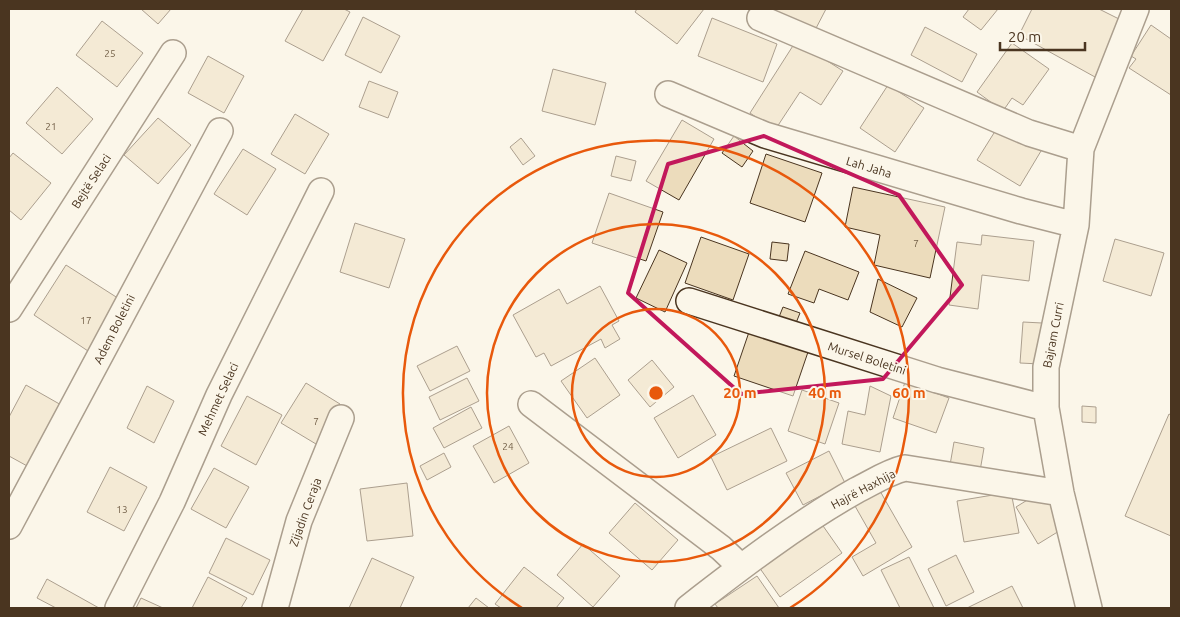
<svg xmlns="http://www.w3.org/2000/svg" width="1180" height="617" viewBox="0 0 1180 617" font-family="Ubuntu,sans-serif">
<rect width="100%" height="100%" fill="#fbf6e9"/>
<path fill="#ecdcbc" stroke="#4a3520" d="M141 9H171L158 24Z
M303 9H344L350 12 323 61 285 41Z
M637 9H704L677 44 635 12Z
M770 9H826L813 34 769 10Z
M969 9H998L981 30 963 17Z
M1032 9H1099L1123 21 1095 77 1019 35Z
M363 17 400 36 381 73 345 55Z
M712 18 777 44 763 82 698 56Z
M102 21 143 53 117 87 76 55Z
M1151 25 1171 39V95L1129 68 1136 59 1131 56Z
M925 27 977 54 962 82 911 55Z
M796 41 843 71 821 105 800 92 775 130 750 113Z
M1012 43 1049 69 1023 105 1012 98 1003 111 977 92Z
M208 56 244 76 224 113 188 93Z
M553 69 606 83 595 125 542 111Z
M369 81 398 92 388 118 359 107Z
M888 85 924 108 895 152 860 128Z
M57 87 93 119 62 154 26 123Z
M295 114 329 134 305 174 271 154Z
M158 118 191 145 158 184 124 155Z
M682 120 714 139 679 200 646 181Z
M999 125 1041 151 1020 186 977 160Z
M734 136 753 151 742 167 722 153Z
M521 138 535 156 523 165 510 147Z
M243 149 276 169 247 215 214 194Z
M13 153 51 183 21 220 9 210V158Z
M766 154 822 173 805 222 750 203Z
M616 156 636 161 631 181 611 176Z
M853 187 945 207 930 278 874 265 880 235 845 227Z
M609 193 663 212 646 261 592 243Z
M355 223 405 239 389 288 340 272Z
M982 235 1034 241 1029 281 982 275 978 309 949 305 957 242 981 245Z
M701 237 749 254 733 300 685 283Z
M1115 239 1164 253 1151 296 1103 281Z
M772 242 789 244 787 261 770 259Z
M659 250 687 263 665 312 636 298Z
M805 251 859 272 848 300 819 289 814 303 788 294Z
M66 265 124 302 91 353 34 315Z
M878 279 917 298 902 327 870 312Z
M600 286 619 321 612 325 620 339 605 348 601 339 551 366 544 353 536 357 513 315 559 289 567 304Z
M783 307 800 313 796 323 779 317Z
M1023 322 1042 323 1040 364 1020 363Z
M749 332 808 352 793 396 734 376Z
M457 346 470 371 430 391 417 366Z
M595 358 620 395 587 418 561 381Z
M652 360 674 387 650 407 628 380Z
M467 378 479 401 440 420 429 397Z
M905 382 949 398 936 433 893 418Z
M306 383 340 404 316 444 281 423Z
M26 385 63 406 29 467 9 456V417Z
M147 386 174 401 154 443 127 428Z
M870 386 891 396 880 452 842 444 848 411 865 415Z
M802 390 839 403 825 444 788 431Z
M693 395 716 435 678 458 654 418Z
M247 396 282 415 256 465 221 446Z
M1082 406 1096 407V423L1082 422Z
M471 407 482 428 444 448 433 428Z
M1169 414 1171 415V536L1125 516Z
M509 426 529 463 494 483 473 446Z
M771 428 787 461 727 490 711 457Z
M954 442 984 448 980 471 950 465Z
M829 451 845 483 803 505 786 473Z
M444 453 451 467 427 480 420 466Z
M110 467 147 487 124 531 87 512Z
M214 468 249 487 226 528 191 509Z
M407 483 413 536 367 541 360 489Z
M880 491 912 547 863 576 852 557 876 543 855 506Z
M1042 491 1064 528 1038 544 1016 507Z
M1011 492 1019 533 964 542 957 501Z
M635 503 678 540 652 570 609 533Z
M821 523 842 553 780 597 759 567Z
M226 538 270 560 253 595 209 573Z
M583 544 620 576 593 607 557 575Z
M956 555 974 592 946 606 928 569Z
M909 557 934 608H900L881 570Z
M372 558 414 577 400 608H349Z
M524 567 564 598 556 608H501L495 604Z
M757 576 779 608H718L715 604Z
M208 577 247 598 241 608H192Z
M47 579 99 608H56L37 598Z
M1012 586 1023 608H967Z
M141 598 163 608H136Z
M476 598 489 608H468Z"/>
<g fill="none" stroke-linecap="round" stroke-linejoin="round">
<defs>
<path id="street" d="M760 18 1029 133 1081 149
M668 94 765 135 1021 211 1076 225
M689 301 937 380 1046 408
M9 309 173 53
M531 404 721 548 741 567
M9 526 220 131
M118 608 172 502 219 395 321 191
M275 608 299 521 341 418
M688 608C742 566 797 524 857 490 873 482 888 472 905 468L1061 493
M1089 608 1061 493 1046 408V367L1076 225 1081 149 1136 9"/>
</defs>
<use href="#street" stroke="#4a3520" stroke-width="28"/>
<use href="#street" stroke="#fbf6e9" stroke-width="25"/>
</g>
<path d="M0 0H1180V617H0ZM764 136 899 195 962 285 883 379 741 394 628 293 668 164Z" fill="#fbf6e9" fill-opacity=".55" fill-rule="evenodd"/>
<path fill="none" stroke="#c2185b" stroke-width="4" stroke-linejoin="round" d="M764 136 899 195 962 285 883 379 741 394 628 293 668 164Z"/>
<g fill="none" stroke="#e8590c" stroke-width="2.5">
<circle cx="656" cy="393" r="84"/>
<circle cx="656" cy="393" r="169"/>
<path d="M522 608A253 253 0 1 1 790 608"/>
</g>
<g text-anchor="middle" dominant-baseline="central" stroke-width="4" stroke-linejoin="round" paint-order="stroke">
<g font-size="10" fill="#725f47">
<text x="110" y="53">25</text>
<text x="51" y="126">21</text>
<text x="916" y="243">7</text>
<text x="86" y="320">17</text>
<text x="316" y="421">7</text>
<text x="508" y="446">24</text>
<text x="122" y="509">13</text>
</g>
<g font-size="12" fill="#4a3520" stroke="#fbf6e9">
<text transform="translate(869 167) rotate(17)">Lah Jaha</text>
<text transform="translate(91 181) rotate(-57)">Bejtë Selaci</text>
<text transform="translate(114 329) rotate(-63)">Adem Boletini</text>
<text transform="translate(1053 335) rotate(-79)">Bajram Curri</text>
<text transform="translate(867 358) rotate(18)">Mursel Boletini</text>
<text transform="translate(218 399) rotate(-65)">Mehmet Selaci</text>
<text transform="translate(863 489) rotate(-28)">Hajrë Haxhija</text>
<text transform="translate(305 512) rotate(-70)">Zijadin Ceraja</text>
</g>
</g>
<circle cx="656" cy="393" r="8" fill="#e8590c" stroke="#fbf6e9" stroke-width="2.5"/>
<g font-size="15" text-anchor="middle" font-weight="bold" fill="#e8590c" stroke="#fbf6e9" stroke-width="4" stroke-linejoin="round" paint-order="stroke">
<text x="740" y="398">20 m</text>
<text x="825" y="398">40 m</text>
<text x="909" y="398">60 m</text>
</g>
<rect width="1180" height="617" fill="none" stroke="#4a3520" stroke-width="20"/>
<path d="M1000 42v8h85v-8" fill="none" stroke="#4a3520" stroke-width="2.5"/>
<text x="1008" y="42" font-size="15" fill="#4a3520" stroke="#fbf6e9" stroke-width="4" paint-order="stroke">20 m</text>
</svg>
